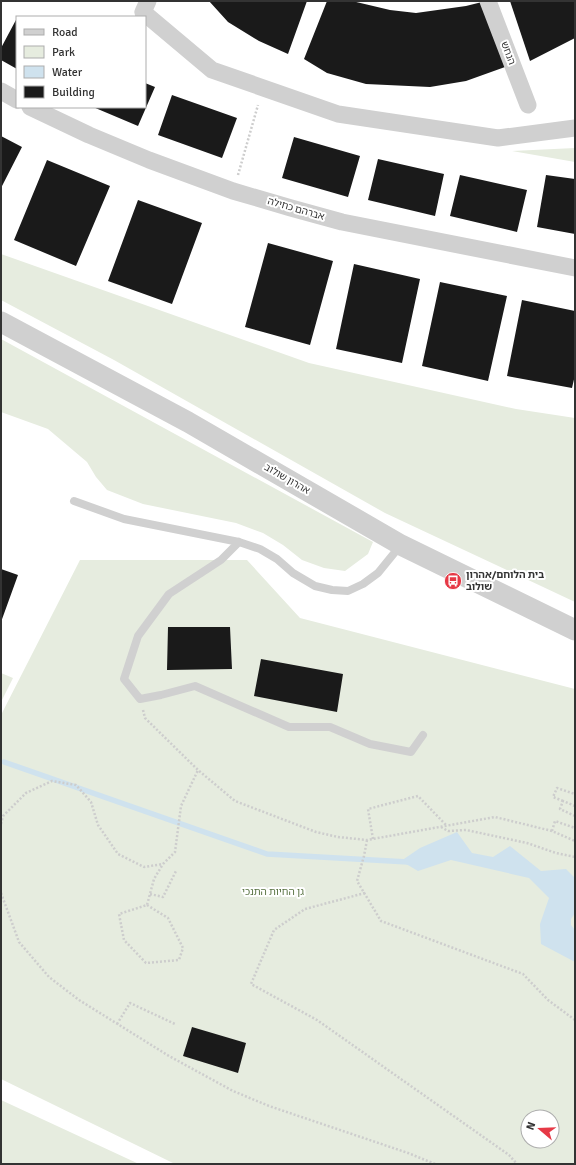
<svg xmlns="http://www.w3.org/2000/svg" width="576" height="1165" viewBox="0 0 576 1165" font-family="Signika,'Noto Sans Hebrew',sans-serif">
<rect width="100%" height="100%" fill="#fff"/>
<path fill="#e6ecdf" fill-rule="evenodd" d="M575 148V162L512 151Z
M1 254 309 363 516 409 575 418V602L385 513 114 360 1 300Z
M1 339 373 542 368 554 345 571 324 568 302 560 283 545 263 533 236 523 143 504 107 490 96 477 87 462 48 429 1 412Z
M80 560H247L300 618 575 689V1164H175L1 1079V715ZM528 1117H552V1141H528Z
M1 673 13 678 1 702Z
M1 1100 139 1164H1Z"/>
<path fill="#cfe2ee" d="M457 832 472 853 493 857 510 846 541 871 566 869 575 878V913L571 919V925L575 930V962L541 944 540 924 549 898 529 878 451 860 418 871 401 861 420 848Z"/>
<g fill="none" stroke-linecap="round" stroke-linejoin="round">
<path stroke="#cfe2ee" stroke-width="5.5" d="M4 762 267 854 408 862"/>
</g>
<path fill="#1a1a1a" d="M209 1H307L288 54 259 41 228 22Z
M327 1H352L390 10 416 13 466 6 482 2 505 67 466 81 430 87 366 84 327 73 304 59Z
M510 1H575V38L530 61Z
M17 18V69L1 60V48Z
M145 83 155 87 138 126 93 107H145Z
M172 95 237 118 222 158 158 135Z
M1 136 22 147 1 188Z
M294 137 360 156 348 197 282 178Z
M378 159 444 174 435 216 368 200Z
M47 160 110 186 76 266 14 240Z
M460 175 527 190 517 232 450 216Z
M546 175 575 179V234L537 227Z
M138 200 202 223 172 304 108 281Z
M268 243 333 261 310 345 245 327Z
M354 264 420 279 402 363 336 349Z
M440 282 507 296 488 381 422 366Z
M522 300 575 311V375L572 388 507 376Z
M1 569 18 575 1 622Z
M168 627H230L232 669 167 670Z
M261 659 343 674 337 712 254 696Z
M192 1027 246 1043 238 1073 183 1056Z"/>
<g fill="none" stroke-linecap="round" stroke-linejoin="round">
<path stroke="#cdcdcd" stroke-width="2.5" stroke-dasharray="2 2" stroke-linecap="butt" d="M238 175 258 105
M143 710 145 718 198 770 235 801 316 832 338 837 367 840 495 817 552 831 575 841
M563 801 553 797 557 788 575 794
M575 806 563 801 560 809 575 816
M1 824 3 816 26 793 52 781 76 785 91 802 98 825 118 854 144 867 163 864 175 852 181 806 198 770
M441 827 448 831 466 830 527 843 556 853 575 857
M552 831 555 821 575 828
M373 839 368 809 418 796 447 826
M367 840 364 856 357 881 381 921 523 974 548 1000 575 1020
M1 893 19 942 49 977 79 1000 169 1056 233 1091 269 1106 408 1153 435 1164
M365 893 305 909 274 930 251 984 317 1020 509 1155 517 1164
M150 894 163 897 176 871
M147 905 168 918 183 948 179 960 146 963 124 940 119 914 147 905 154 879 163 864
M117 1024 130 1003 175 1024"/>
<path stroke="#d0d0d0" stroke-width="8" d="M74 501 124 519 239 542 260 549 277 559 293 573 315 586 332 590 348 591 363 584 378 573 400 546
M239 542 221 560 169 594 138 636 124 679 140 699 161 695 195 686 289 727H330L370 744 411 752 423 735"/>
<path stroke="#d0d0d0" stroke-width="17" d="M148 1 143 12 212 70 338 114 498 138 575 128
M488 1 528 105
M1 91 17 100
M30 107 89 135 149 160 233 191 291 208 342 222 575 268"/>
<path stroke="#d0d0d0" stroke-width="21" d="M1 322 188 422 401 545 575 630"/>
</g>
<defs>
<symbol id="bus-disc" viewBox="-11 -11 22 22"><circle r="9.5" fill="#e63946" stroke="#fff"/><path d="M-5-6H5V4H4V6H2V4H-2V6H-4V4H-5ZM-3.5-4V0h7V-4ZM-3.5 1.2v1.5H-2V1.2ZM2 1.2v1.5H3.5V1.2Z" fill="#fff"/></symbol>
</defs>
<g fill-rule="evenodd">
<use href="#bus-disc" x="443" y="571" width="20" height="20"/>
</g>
<g text-anchor="middle" dominant-baseline="central" stroke-width="4" stroke-linejoin="round" paint-order="stroke">
<g font-size="10" fill="#333" stroke="#fff">
<text transform="translate(508 53) rotate(69)">הנחש</text>
<text transform="translate(296 209) rotate(16)">אברהם כחילה</text>
<text transform="translate(287 479) rotate(30)">אהרון שולוב</text>
</g>
<g font-size="10" font-weight="bold" fill="#333" stroke="#fff" text-anchor="start">
<text x="466" y="575">בית הלוחם/אהרון<tspan x="466" dy="12">שולוב</tspan></text>
</g>
<g font-size="10" fill="#56703f" stroke="#fff">
<text x="273" y="892">גן החיות התנכי</text>
</g>
</g>
<rect width="576" height="1165" fill="none" stroke="#333333" stroke-width="4"/>
<rect x="16" y="16" width="130" height="92" fill="#ffffff" stroke="#adadad"/>
<rect x="24" y="29" width="20" height="6" fill="#d0d0d0" stroke="#adadad"/>
<text x="52" y="36" font-size="12" fill="#333333">Road</text>
<rect x="24" y="46" width="20" height="12" fill="#e6ecdf" stroke="#adadad"/>
<text x="52" y="56" font-size="12" fill="#333333">Park</text>
<rect x="24" y="66" width="20" height="12" fill="#cfe2ee" stroke="#adadad"/>
<text x="52" y="76" font-size="12" fill="#333333">Water</text>
<rect x="24" y="86" width="20" height="12" fill="#1a1a1a" stroke="#adadad"/>
<text x="52" y="96" font-size="12" fill="#333333">Building</text>
<g transform="translate(540 1129) rotate(289)"><circle r="19" fill="#ffffff" stroke="#adadad"/>
<path d="M0-3L7 15L0 10L-7 15Z" fill="#e63946"/>
<text y="-6" font-size="11" font-weight="bold" text-anchor="middle" fill="#333333">N</text>
</g>
</svg>
